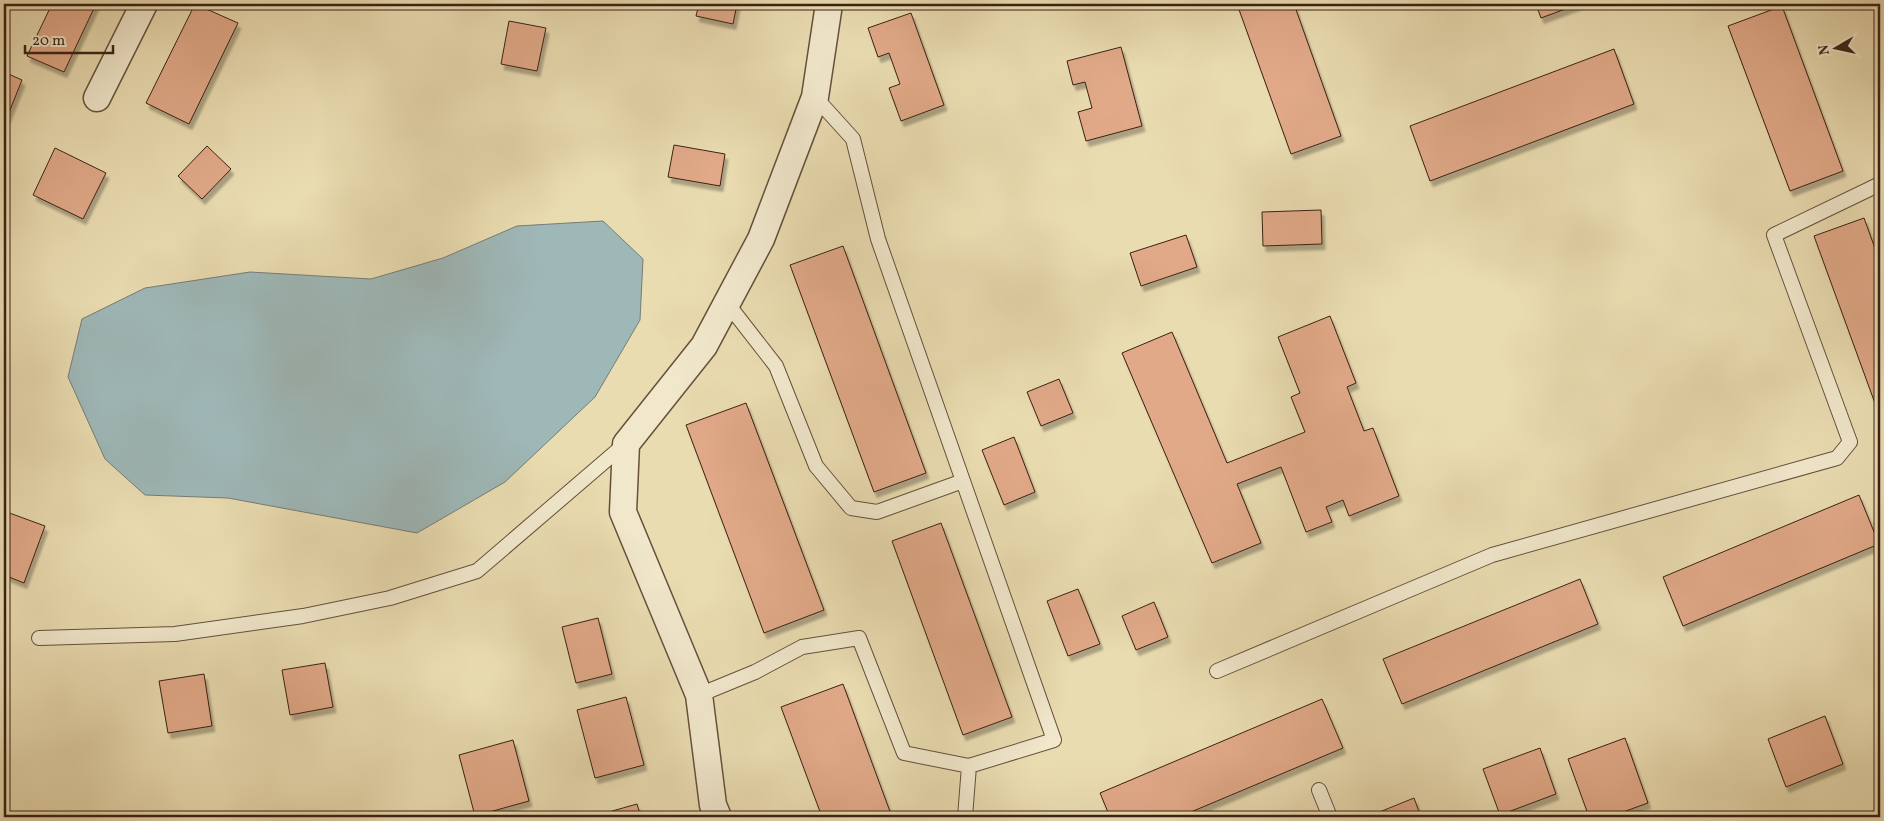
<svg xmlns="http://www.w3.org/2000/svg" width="1884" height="821" viewBox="0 0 1884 821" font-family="Vollkorn,serif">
<defs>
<filter id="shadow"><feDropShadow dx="3" dy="5.5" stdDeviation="1" flood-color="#0004"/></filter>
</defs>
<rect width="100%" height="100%" fill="#eadcb1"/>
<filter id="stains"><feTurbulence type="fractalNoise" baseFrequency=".004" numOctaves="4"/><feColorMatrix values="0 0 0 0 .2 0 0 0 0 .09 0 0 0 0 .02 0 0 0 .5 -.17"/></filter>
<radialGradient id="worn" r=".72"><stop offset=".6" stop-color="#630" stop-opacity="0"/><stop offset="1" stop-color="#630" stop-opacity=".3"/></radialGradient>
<path fill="#9eb8b8" stroke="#767c77" d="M603 221 643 259 640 320 595 397 505 482 417 533 228 498 145 495 105 459 68 377 82 319 145 288 250 272 371 279 443 258 517 226Z"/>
<path fill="#e1a988" stroke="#3a2115" filter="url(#shadow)" d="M52 4H96L64 72 27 56Z
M195 4 238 23 189 124 146 103Z
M699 4H737L733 24 696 16Z
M1237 4H1294L1341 136 1291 154Z
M1536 4H1579L1541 18Z
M1782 6 1843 171 1790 191 1728 26Z
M911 13 944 105 901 121 889 88 900 84 889 53 878 57 868 28Z
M509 21 546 28 537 71 501 64Z
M1121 47 1142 126 1086 141 1078 112 1092 108 1085 82 1073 85 1067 61Z
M1614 49 1634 104 1430 181 1410 126Z
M4 72 22 80 6 120 4 119Z
M674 145 725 154 720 186 668 177Z
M207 146 231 169 202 199 178 176Z
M55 148 106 173 83 219 33 195Z
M1321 210 1322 244 1263 246 1262 212Z
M1864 218 1880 262V417L1814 236Z
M1186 235 1197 267 1141 286 1130 253Z
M843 246 926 473 874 492 790 265Z
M1330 316 1356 383 1347 387 1364 431 1373 428 1399 496 1349 516 1343 500 1326 507 1332 522 1306 532 1281 467 1237 484 1261 543 1212 563 1122 353 1172 332 1227 463 1305 432 1291 397 1300 393 1278 337Z
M1059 379 1073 413 1041 426 1027 392Z
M746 403 824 610 764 633 686 425Z
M1014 437 1035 492 1004 505 982 450Z
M1859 495 1879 544 1683 626 1663 577Z
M4 511 45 526 24 583 4 575Z
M941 523 1012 717 963 735 892 541Z
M1580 579 1598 624 1402 704 1383 659Z
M1078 589 1100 644 1068 656 1047 601Z
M1154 602 1168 637 1136 650 1122 616Z
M598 618 612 674 576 683 562 627Z
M325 663 333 707 290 715 282 670Z
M204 674 212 726 168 733 159 681Z
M843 684 892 817H822L781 707Z
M626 697 644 765 595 778 577 710Z
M1322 699 1343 748 1179 817H1110L1100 793Z
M1825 716 1843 764 1786 787 1768 739Z
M1625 738 1648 803 1609 817H1589L1568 759Z
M513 740 529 801 475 816 459 755Z
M1540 748 1556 794 1500 815 1483 769Z
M1414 798 1421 817H1373L1372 815Z
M637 804 641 817H591Z"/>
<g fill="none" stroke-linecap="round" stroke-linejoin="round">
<defs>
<path id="lane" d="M815 97 853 139 878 239 1054 740 969 766 965 817
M727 303 776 366 816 466 851 508 877 512 963 481
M39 638 175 634 303 616 390 598 477 571 625 444
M1217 671 1492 555 1837 458 1850 442 1774 235 1880 184
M699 695 755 672 802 647 859 638 904 753 969 766
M1319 790 1330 817"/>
<path id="street" d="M97 98 144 4
M718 817 713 805 699 695 623 512 626 444 704 346 761 239 815 97 829 4"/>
</defs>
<use href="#lane" stroke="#66503c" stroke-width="16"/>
<use href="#street" stroke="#66503c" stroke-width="29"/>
<use href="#lane" stroke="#f1e8cc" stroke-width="14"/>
<use href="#street" stroke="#f1e8cc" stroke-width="26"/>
</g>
<rect width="1884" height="821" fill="none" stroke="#eadcb1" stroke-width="20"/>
<rect x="5" y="5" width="1874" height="811" fill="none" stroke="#3a2115" stroke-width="2.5"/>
<rect x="10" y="10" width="1864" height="801" fill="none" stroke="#3a2115"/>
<g transform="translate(1836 48) rotate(261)" stroke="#f1e8cc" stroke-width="4" paint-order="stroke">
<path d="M0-4L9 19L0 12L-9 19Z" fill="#3a2115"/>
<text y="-8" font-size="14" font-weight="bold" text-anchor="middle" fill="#3a2115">N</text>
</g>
<path d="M25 45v8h88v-8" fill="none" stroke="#3a2115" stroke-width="2.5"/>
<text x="32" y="45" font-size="15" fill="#3a2115" stroke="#f1e8cc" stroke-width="4" paint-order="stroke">20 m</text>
<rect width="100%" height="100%" filter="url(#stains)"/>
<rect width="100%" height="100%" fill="url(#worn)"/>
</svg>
